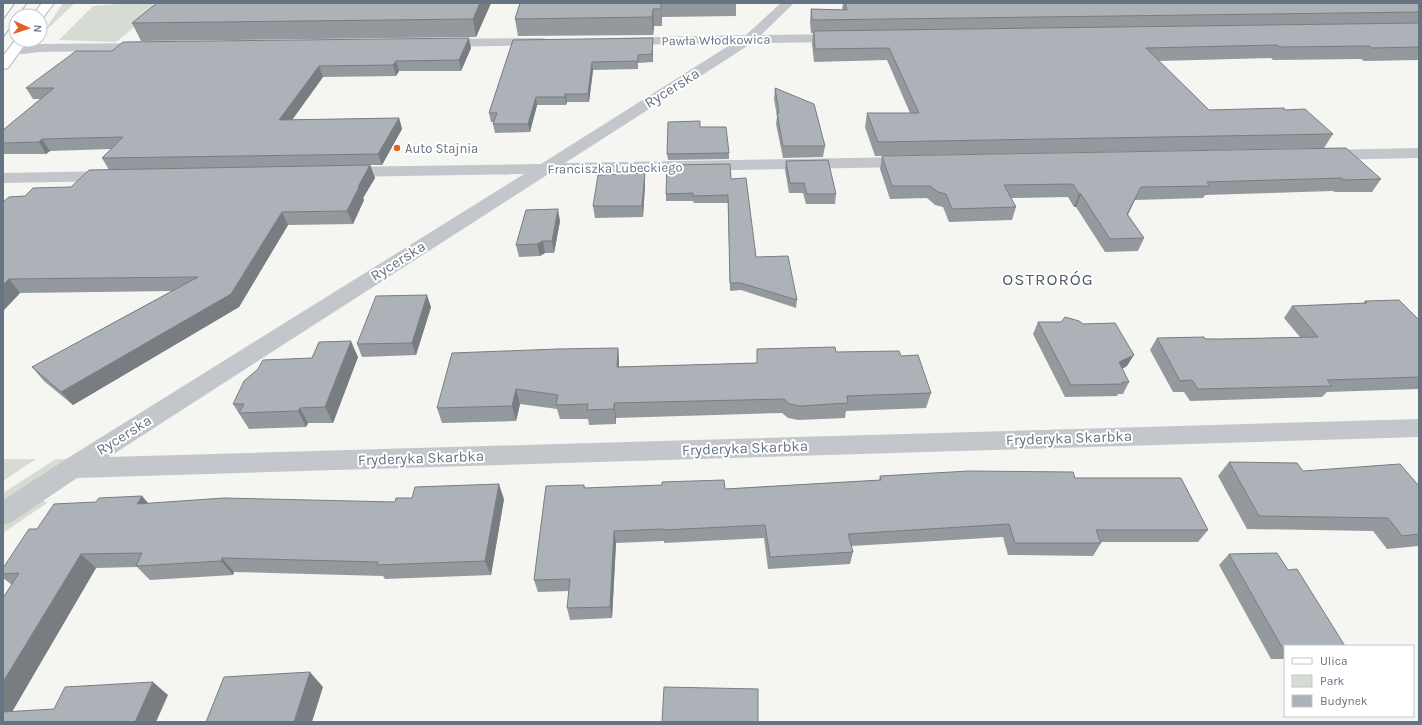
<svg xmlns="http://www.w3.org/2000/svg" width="1422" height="725" viewBox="0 0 1422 725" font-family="Karla,sans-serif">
<rect width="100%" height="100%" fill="#f5f6f2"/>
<path fill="#d6dcd3" d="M63 3H75L43 33Z
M129 3H155L153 6H160L116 42 59 40 93 6Z
M4 459H36L3 481V460Z
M56 459H66L3 500V493Z
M41 499 47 503 3 533V525Z"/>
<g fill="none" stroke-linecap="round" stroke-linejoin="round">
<defs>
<path id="secondary" d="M42 3H54L42 19H40V16H32Z
M16 39 28 40 8 68 3 69V56Z"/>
</defs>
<use href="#secondary" stroke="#b3b8bd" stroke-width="2"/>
<path fill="#c3c6ca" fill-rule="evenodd" d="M781 3H794L761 35 842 34 847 35 848 38 847 41 842 42 752 43 565 163 910 157 916 159 918 162 916 165 910 167 550 173 109 457 1419 419V437L77 478 12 522 3 525V500L63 461 524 174 342 177 336 176 334 172 336 168 342 167 541 164 733 43 622 45 617 44 616 41 617 38 746 35Z
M542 38 547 39 548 42 547 45 440 47 435 46 433 43 435 40 440 39Z
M146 43 151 44 153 47 151 50 40 52 14 55 9 54 7 51 9 48 40 44Z
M1419 148V158L1324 160 1318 158 1316 155 1318 152 1324 150Z
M112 171 118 172 120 176 118 180 112 181 3 183V173Z"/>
<use href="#secondary" fill="#fff" fill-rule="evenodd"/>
<path stroke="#a2a7ad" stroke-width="1" d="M18 16 27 3
M3 20 15 3
M3 38 16 19"/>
</g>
<path fill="#94999e" d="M157 3H491L476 37 141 41 132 23Z
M520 3H736V16L662 17V26H654L653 35 518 36 515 19Z
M843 3H1419V60L1364 61 1361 59 1273 60 1271 58 1159 61 1209 110H1285L1333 134 1324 148 875 156 865 127 867 113H910L887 60 814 62 812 44 813 33H811L810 22 811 9 842 10Z
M513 40 653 46V62L638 63V69L593 70 589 102H567L566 105H537L530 132 495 133 493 124 494 122H491L489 113Z
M471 48 461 71H399L396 76 323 77 292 120 399 118 402 129 382 165H370L375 178 363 198 364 200 353 224 288 225 239 307 73 405 44 381 32 367 172 291 20 293 3 311V202L25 196 71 187 109 170 102 158 111 149 50 151 46 154H3V130L41 99H33L26 88Z
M775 88 825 146 823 157 783 158 776 124 777 116 774 99Z
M700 127 729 153V159L668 160 667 154Z
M882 156 1381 179 1372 192H1335L1333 191 1205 195 1203 198 1135 200 1128 215 1144 238 1138 251 1105 252 1076 207H1074L1068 197 1011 198 1016 207 1012 220 949 222 943 207 935 205 927 198 890 199 880 169Z
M786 161 836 194 835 204H806L803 193H789L785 170Z
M731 179 756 257 797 300 796 308 741 290 730 291 728 203H694L693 201H666V194Z
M645 185 643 217 595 218 593 206Z
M560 221 554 253H545L540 256 519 257 516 245Z
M1365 301 1419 320V389L1327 392 1322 397 1190 401 1184 392H1173L1150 350 1157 338 1222 339 1300 337 1284 318 1292 306 1363 303Z
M431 307 416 355 362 357 357 344Z
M1038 322 1127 366 1122 369 1129 382 1123 394H1118L1117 396 1065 397 1033 334Z
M618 348 619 362V367L757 363V349L836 352 901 356 931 393 926 408 846 411 845 418 798 420 788 418 782 413 616 418V424L589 425 588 419H560L557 409 520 404 516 421 442 423 437 408Z
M358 357 333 423H308L306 427 249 429 233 404Z
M1229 462 1419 486V546L1387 549 1373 531 1247 529 1218 476Z
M880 476 1075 478 1208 530 1198 542H1101V543L1093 556 1008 555 1003 537 851 546 853 552 850 564 768 569 764 538 664 543V541L616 543 612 618 570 620 567 608 569 591 538 592 534 580 584 485 585 488 725 489 879 480Z
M142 496 148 504 395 502 504 499 491 575 385 579 383 576 234 572 233 575 150 580 137 567 96 568 12 712 54 709 168 695 3 722 12 585 3 578V568L37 529Z
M1229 554 1288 570 1285 659H1271L1219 565Z"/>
<path fill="#787d81" d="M480 3H491L476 37 473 19Z
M661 3 662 17V26L661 9Z
M653 9 654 26 653 35 652 17Z
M469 38 471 48 461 71 459 60Z
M653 38V62L652 54Z
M396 61 399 71 396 76 393 65Z
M592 62 593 70 589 102 588 94Z
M319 66 323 77 284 131 279 120Z
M565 94 567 102 566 105 565 97Z
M536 97 537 105 530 132 528 124Z
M399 118 402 129 382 165 378 154Z
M42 139 50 151 46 154 39 142Z
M370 165 375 178 363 198 364 200 353 224 347 211 358 187Z
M645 173V185L643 217 642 206Z
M1079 194H1081L1076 207H1074Z
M558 209 560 221 554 253 552 241Z
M282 212 288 225 239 307 73 405 61 392Z
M543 241 545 253 540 256 537 244Z
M9 279 20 293 3 311V285Z
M427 295 431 307 416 355 412 343Z
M351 341 358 357 333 423 325 407Z
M618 348 619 362 618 381 617 367Z
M1134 355 1127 366 1113 374 1119 362Z
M516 389 520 404 516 421 512 406Z
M614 403 616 418V424L614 409Z
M300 408 308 423 306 427 298 411Z
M499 484 504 499 491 575 485 561Z
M142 496 155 511 137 504Z
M614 531 616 543 612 618 610 607Z
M81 554 96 568 6 722H3V682Z
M222 558 234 572 233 575 221 561Z
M310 672 323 687 312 722H294Z
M153 682 168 695 156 722H135Z"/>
<path fill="#acb2b8" stroke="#787d81" d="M157 3H480L473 19 132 23Z
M520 3H661V9H653L652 17 515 19Z
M845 3H1419V12L812 20 811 9 847 10Z
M1419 23V47L1372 48 1369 46 1280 47 1277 45 1146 48 1209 110 1284 108 1285 110 1305 109 1333 134 878 142 867 113H919L889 48 815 49 814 31Z
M469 38 459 60 396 61 393 65 319 66 279 120 399 118 378 154 102 158 123 137 42 139 39 142 3 143V130L54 88H26L76 51H112L123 42Z
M653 38 652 54 638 55V61L592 62 588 94H565V97H536L528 124H493L497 113H489L513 40Z
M775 88 814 104 825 146H783L777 113H779Z
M700 121V127H726L729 153 667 154 668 122Z
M1346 148 1381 179 1343 180 1342 178 1207 182 1210 186 1141 187 1127 214 1144 238 1110 239 1081 194H1079L1073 184 1004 185 1016 207 952 209 946 194 938 192 930 186H892L882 156Z
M828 160 836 194H807L804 183H790L786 161Z
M730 164 731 179 746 178 756 257 788 256 797 300 741 283H730L728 195 693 196V193L666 194 667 165Z
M370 165 358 187H359L347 211 282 212 231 294 61 392 32 367 198 277 9 279 3 285V202L9 197 25 196 33 188 71 187 89 170Z
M645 173 642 206H593L598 175Z
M558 209 552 241H543L537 244 516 245 526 210Z
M427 295 412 343 357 344 376 296Z
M1399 300 1419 320V377L1327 380 1332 386 1198 389 1192 380 1180 381 1157 338 1204 337 1205 339H1222L1318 337 1292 306 1367 303 1365 301Z
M1065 317 1079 321 1083 324 1115 323 1134 355 1119 362 1129 382H1122L1123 384 1071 385 1038 322H1061Z
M351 341 325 407 300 408 298 411 239 413 244 404H233L244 381 258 369 263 360 312 358 319 342Z
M835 347 836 352 899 351 901 356 918 355 931 393 847 396 848 403 800 406 789 404 784 399 614 403V409L587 410 588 404 556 405 558 395 516 389 512 406 437 408 452 353 558 349 618 348 617 367 757 363V349Z
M1229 462 1297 463 1303 471 1400 464 1419 486V534L1402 536 1388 518 1259 516Z
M969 471 1073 472 1075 478H1181L1208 530H1096L1101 543H1015L1009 524 848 534 853 552 770 557 765 525 663 530V529L614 531 610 607 567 608 570 579 534 580 546 486 584 485V488L662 485V482L724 480 725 489 881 480 880 476Z
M499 484 485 561 377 565 378 562 222 558 221 561 136 566 142 553 81 554 3 682V598L19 573 3 574V568L29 529H37L54 504 96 502 99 498 142 496 137 504 224 498 395 502 396 498H412L415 487Z
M1277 553 1288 570 1297 569 1345 646H1285V649H1283L1229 554Z
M310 672 294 722H206L224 677Z
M153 682 135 722H3V712L54 709 65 687Z
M664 687 758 689V722H662Z"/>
<circle fill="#e16326" stroke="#fff" stroke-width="1.5" cx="397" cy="148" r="4"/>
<g text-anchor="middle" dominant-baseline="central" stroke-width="4" stroke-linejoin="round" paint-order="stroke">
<g font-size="13" fill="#657383" stroke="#fff">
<text transform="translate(716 40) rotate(-1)">Pawła Włodkowica</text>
<text transform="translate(615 168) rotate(-1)">Franciszka Lubeckiego</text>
</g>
<g font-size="13" fill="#657383" stroke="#fff" text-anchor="start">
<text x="405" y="148">Auto Stajnia</text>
</g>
<g font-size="15" fill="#657383" stroke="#fff">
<text transform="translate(672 88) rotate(-32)">Rycerska</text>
<text transform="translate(398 261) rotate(-32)">Rycerska</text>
<text transform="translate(124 435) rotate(-32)">Rycerska</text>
<text transform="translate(1069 438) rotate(-2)">Fryderyka Skarbka</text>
<text transform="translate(745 448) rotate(-2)">Fryderyka Skarbka</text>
<text transform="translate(421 458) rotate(-2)">Fryderyka Skarbka</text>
</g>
<g font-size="17" letter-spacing="1" fill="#525c68" stroke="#fff">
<text x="1048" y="279">OSTRORÓG</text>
</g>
</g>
<rect width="1422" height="725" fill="none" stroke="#657383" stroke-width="8"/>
<rect x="1284" y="645" width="130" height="72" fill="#ffffff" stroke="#c1c7cd"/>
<rect x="1292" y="658" width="20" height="6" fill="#ffffff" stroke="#c1c7cd"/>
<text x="1320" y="665" font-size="12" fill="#657383">Ulica</text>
<rect x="1292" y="675" width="20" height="12" fill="#d6dcd3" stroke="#c1c7cd"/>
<text x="1320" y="685" font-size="12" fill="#657383">Park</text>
<rect x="1292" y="695" width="20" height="12" fill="#acb2b8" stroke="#c1c7cd"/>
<text x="1320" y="705" font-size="12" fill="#657383">Budynek</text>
<g transform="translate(28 28) rotate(93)"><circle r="19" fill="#ffffff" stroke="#c1c7cd"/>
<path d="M0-3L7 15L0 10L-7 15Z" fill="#e16326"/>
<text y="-6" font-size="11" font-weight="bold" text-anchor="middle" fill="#657383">N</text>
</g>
</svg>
